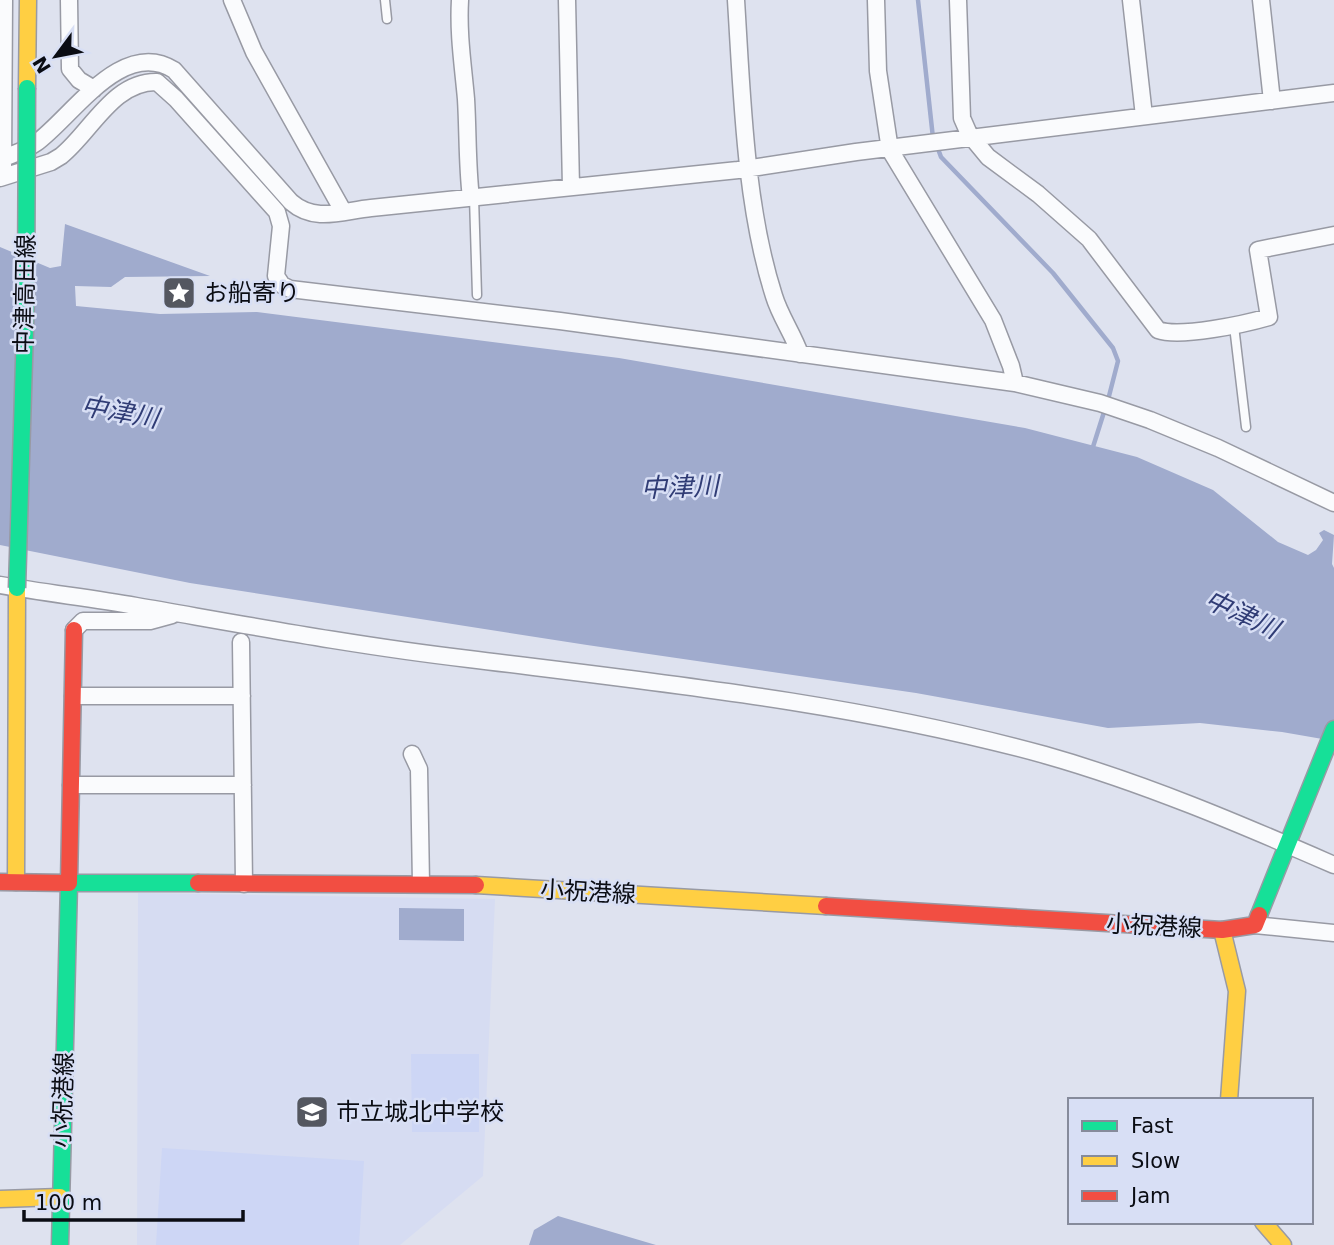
<svg xmlns="http://www.w3.org/2000/svg" width="1334" height="1245" viewBox="0 0 1334 1245" font-family="'DejaVu Sans','Noto Sans JP',sans-serif">
<rect width="100%" height="100%" fill="#dee2ef"/>
<path fill="#d6dcf2" d="M138 893 495 899 483 1176 400 1245H137Z"/>
<path fill="#cdd6f5" d="M411 1054H479V1132H412Z
M162 1148 364 1161 359 1245H156Z"/>
<path fill="#a0abcd" d="M65 224 210 276 125 277 111 287 75 286 76 306 160 314 257 312 619 358 1025 428 1137 457 1213 490 1278 542 1308 555 1316 550 1323 540 1319 533 1324 530 1334 535 1332 564 1334 568V741L1282 732 1200 723 1108 728 916 693 587 645 190 583 0 545V247L50 268 61 266Z
M399 908 464 909V941L399 940Z
M558 1216 656 1245H529L534 1230Z"/>
<g fill="none" stroke-linecap="round" stroke-linejoin="round">
<path stroke="#a0abcd" stroke-width="4.5" d="M918 0 933 138
M937 146 941 157 1053 273 1113 348 1118 361 1108 400
M1092 450 1105 409"/>
<defs>
<path id="lane" d="M385 0 387 19
M474 197 477 295
M1234 326 1246 427"/>
<path id="street" d="M69 0 70 69 79 80 94 89
M232 0 254 52 343 211
M460 0C458 34 463 65 466 99 468 132 467 165 471 198
M567 0 571 187
M736 0C742 95 745 206 774 296 780 316 793 334 800 354
M876 0 878 71 890 150 993 320 1011 366 1015 383
M958 0 962 118 969 134 988 157 1038 194 1089 239 1158 330C1180 338 1245 324 1269 317L1258 250 1334 235
M1131 0 1144 116
M1261 0 1272 101
M2 159C13 154 26 150 36 143 72 117 122 37 174 70L291 202C315 223 342 211 371 208L738 170 856 152 1334 93
M3 168 4 0
M0 178 51 162 61 156C91 132 113 81 157 82L176 99 277 212 281 226 276 276 282 285 290 289 560 321 1015 383 1100 403 1150 420 1218 448 1334 503
M0 585C45 593 91 598 136 606 246 625 357 646 469 659 662 683 856 703 1045 755 1144 783 1240 824 1334 865
M74 630 83 621H150L172 615
M241 642 244 884
M73 696H242
M412 754 419 769 421 884
M71 785H243
M1255 925 1334 933"/>
<path id="fast" d="M1259 915 1334 729
M60 1245 69 883H198"/>
<path id="slow" d="M27 88 28 0
M16 882 17 588
M476 885 826 906
M1222 930 1237 991 1229 1100
M0 1199 60 1197
M1263 1222 1283 1245"/>
<path id="jam" d="M0 882 69 883 74 630
M198 883 476 885
M826 906 1222 930 1255 925 1259 915"/>
</defs>
<use href="#lane" stroke="#989aa4" stroke-width="11"/>
<use href="#street" stroke="#989aa4" stroke-width="19"/>
<use href="#fast" stroke="#989aa4" stroke-width="19"/>
<use href="#slow" stroke="#989aa4" stroke-width="19"/>
<use href="#jam" stroke="#989aa4" stroke-width="19"/>
<use href="#lane" stroke="#fafbfd" stroke-width="8"/>
<use href="#street" stroke="#fafbfd" stroke-width="16"/>
<use href="#fast" stroke="#16e098" stroke-width="16"/>
<use href="#slow" stroke="#ffcf43" stroke-width="16"/>
<use href="#jam" stroke="#f24e42" stroke-width="16"/>
<defs>
<path id="fast-bridge" d="M17 588 26 296 27 88"/>
</defs>
<use href="#fast-bridge" stroke="#989aa4" stroke-width="19" stroke-linecap="butt"/>
<use href="#fast-bridge" stroke="#16e098" stroke-width="16"/>
</g>
<defs>
<symbol id="sight-square" viewBox="-11 -11 22 22"><rect x="-9" y="-9" width="18" height="18" rx="4" fill="#545760" stroke="#d8dff5"/><path d="M0-6L1.8-2.2L6-1.7L2.9 1.2L3.7 5.4L0 3.3L-3.7 5.4L-2.9 1.2L-6-1.7L-1.8-2.2Z" fill="#fff"/></symbol>
<symbol id="school-square" viewBox="-11 -11 22 22"><rect x="-9" y="-9" width="18" height="18" rx="4" fill="#545760" stroke="#d8dff5"/><path d="M0-5L7-2L0 1L-7-2ZM-4 1L0 2.5L4 1V4Q0 6-4 4Z" fill="#fff"/></symbol>
</defs>
<g fill-rule="evenodd">
<use href="#sight-square" x="160" y="274" width="38" height="38"/>
<use href="#school-square" x="293" y="1093" width="38" height="38"/>
</g>
<g text-anchor="middle" dominant-baseline="central" stroke-width="5" stroke-linejoin="round" paint-order="stroke">
<g font-size="24" fill="#0a0c13" stroke="#d8dff5" text-anchor="start">
<text x="204" y="293">お船寄り</text>
<text x="336" y="1112">市立城北中学校</text>
</g>
<g font-size="24" fill="#0a0c13" stroke="#d8dff5">
<text transform="translate(25 294) rotate(-89)">中津高田線</text>
<text transform="translate(588 892) rotate(3)">小祝港線</text>
<text transform="translate(1154 926) rotate(3)">小祝港線</text>
<text transform="translate(63 1100) rotate(-88)">小祝港線</text>
</g>
<g font-size="26" font-style="italic" fill="#303c75" stroke="#d8dff5">
<text transform="translate(120 412) rotate(10)">中津川</text>
<text transform="translate(680 487) rotate(-2)">中津川</text>
<text transform="translate(1242 614) rotate(25)">中津川</text>
</g>
</g>
<rect x="1068" y="1098" width="245" height="126" fill="#d8dff5" stroke="#868b9b" stroke-width="2"/>
<rect x="1082" y="1121" width="35" height="10" fill="#16e098" stroke="#868b9b" stroke-width="2"/>
<text x="1131" y="1133" font-size="21" fill="#0a0c13">Fast</text>
<rect x="1082" y="1156" width="35" height="10" fill="#ffcf43" stroke="#868b9b" stroke-width="2"/>
<text x="1131" y="1168" font-size="21" fill="#0a0c13">Slow</text>
<rect x="1082" y="1191" width="35" height="10" fill="#f24e42" stroke="#868b9b" stroke-width="2"/>
<text x="1131" y="1203" font-size="21" fill="#0a0c13">Jam</text>
<g transform="translate(56 56) rotate(238)" stroke="#d8dff5" stroke-width="5" paint-order="stroke">
<path d="M0-5L12 26L0 18L-12 26Z" fill="#0a0c13"/>
<text y="-10" font-size="19" font-weight="bold" text-anchor="middle" fill="#0a0c13">N</text>
</g>
<path d="M24 1210v10h219v-10" fill="none" stroke="#0a0c13" stroke-width="3.5"/>
<text x="35" y="1210" font-size="21" fill="#0a0c13" stroke="#d8dff5" stroke-width="5" paint-order="stroke">100 m</text>
</svg>
